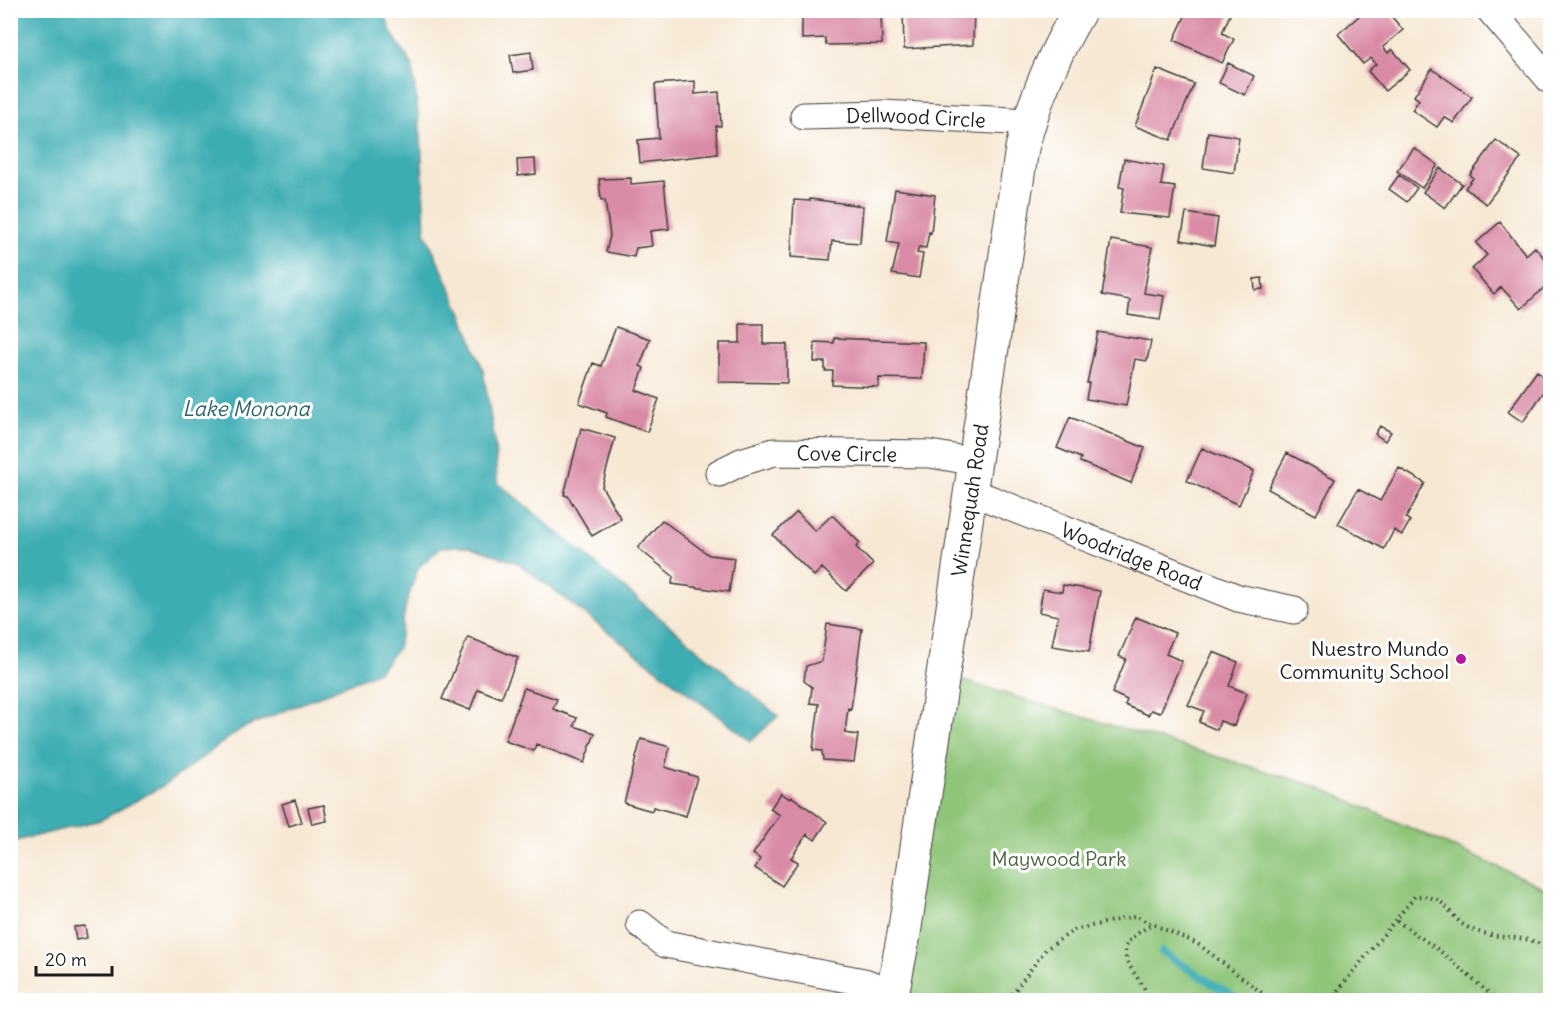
<svg xmlns="http://www.w3.org/2000/svg" width="1561" height="1011" viewBox="0 0 1561 1011" font-family="Delius,sans-serif">
<rect width="100%" height="100%" fill="#fff"/>
<filter id="ink" filterUnits="userSpaceOnUse"><feTurbulence type="fractalNoise" baseFrequency=".0167" numOctaves="2"/><feDisplacementMap in="SourceGraphic" scale="12" xChannelSelector="R" yChannelSelector="G"/><feConvolveMatrix kernelMatrix="1 2 1 2 8 2 1 2 1" color-interpolation-filters="sRGB"/></filter>
<filter id="wash" filterUnits="userSpaceOnUse"><feTurbulence type="fractalNoise" baseFrequency=".008" numOctaves="4" result="noise"/><feDisplacementMap in="SourceGraphic" scale="24" xChannelSelector="R" yChannelSelector="G"/><feGaussianBlur stdDeviation="1.35" result="paint"/><feColorMatrix in="noise" values="0 0 0 0 0 0 0 0 0 0 0 0 0 0 0 0 0 1.4 0 .05"/><feComposite in="paint" operator="in"/></filter>
<g filter="url(#wash)">
<rect width="100%" height="100%" fill="#f7e8d4"/>
<path fill="#8ec578" stroke="#55704a" stroke-width="1.5" d="M943 675 1316 786 1550 890V1000H891Z"/>
<path fill="#3cadb4" stroke="#2c6468" stroke-width="1.5" d="M11 10 384 11 391 32 412 65 421 137 425 232 463 316 483 370 495 444 497 482 778 716 751 741 518 563 469 546 441 547 418 568 406 604 398 648 379 671 241 729 166 784 101 820 11 842Z"/>
<g fill="none" stroke-linecap="round" stroke-linejoin="round">
<path stroke="#3cadb4" stroke-width="8" d="M1162 952 1238 1000"/>
</g>
<g id="blocks">
<path fill="#d98aa4" d="M802 10H881L882 44 826 45 825 38 802 39Z
M903 10H974L973 45 904 49Z
M1188 10H1232L1222 33 1234 39 1222 63 1174 40Z
M1366 10H1386L1403 30 1383 47 1388 53 1392 49 1410 70 1385 91 1368 71 1376 64 1371 58 1363 64 1338 34Z
M531 52 533 70 513 73 510 55Z
M1228 63 1254 76 1245 95 1219 83Z
M1157 69 1194 84 1171 140 1135 126Z
M1432 69 1472 97 1454 123 1444 117 1437 127 1412 110 1419 100 1414 96Z
M695 81V94L719 92 721 126H716L717 154 640 163 638 140 659 138 655 84Z
M1208 132 1239 137 1234 173 1203 168Z
M1496 140 1521 158 1486 204 1465 188 1473 178 1470 175Z
M1414 148 1438 165 1422 188 1397 171Z
M535 159 536 174 518 176 517 160Z
M1124 159 1164 166 1161 185 1175 187 1170 218 1120 213 1124 188 1119 187Z
M1440 168 1462 184 1445 208 1423 192Z
M1399 175 1417 188 1407 202 1389 189Z
M631 178V184L664 181 669 229 650 231 652 246 636 248 634 257 606 252 610 236 605 200H601L599 179Z
M895 189 935 195 931 233 929 232 926 248 919 247 917 253 923 254 919 278 892 274 899 244 887 242Z
M810 199 863 206 860 243 832 241 830 260 791 257 794 200 810 201Z
M1186 213 1218 218 1214 246 1181 240Z
M1500 222 1526 255 1535 247 1550 265V282L1521 309 1501 287 1494 294 1472 269 1487 255 1476 243Z
M1111 240 1152 247 1144 293 1164 296 1160 320 1128 315 1130 300 1102 295Z
M1262 278 1263 289 1255 290 1254 279Z
M740 324H763V344H787V383L719 382V343H740Z
M616 327 650 339 640 366 644 368 636 390 659 399 647 432 606 417 607 413 579 403 593 363 601 366Z
M1098 332 1151 341 1147 361 1135 359 1126 406 1086 399 1089 383H1087Z
M834 338 924 342 922 379 879 378V387L832 385 833 371H825V362H814L815 342 834 343Z
M1537 371 1550 383 1523 422 1508 412Z
M1070 417 1145 448 1131 483 1080 462 1081 458 1057 448Z
M1380 426 1391 432 1385 441 1375 434Z
M581 428 615 438 602 487 621 519 592 536 568 496 564 495Z
M1202 448 1254 471 1239 505 1187 481Z
M1287 453 1335 479 1316 515 1268 489Z
M1399 468 1425 483 1406 518 1410 521 1402 535 1394 530 1384 549 1338 524 1358 489 1380 501Z
M797 512 815 531 832 515 860 543 856 547 873 564 846 591 822 568 814 576 773 535Z
M662 520 709 555 734 558 729 592 672 584 673 576 638 548Z
M1063 585 1100 591 1089 652 1052 646 1058 616 1039 612 1043 589 1062 592Z
M1136 617 1175 633 1166 654 1182 661 1160 713 1151 710 1148 715 1125 705 1127 700 1112 693 1126 659 1119 656Z
M827 624 862 629 851 709 848 708 845 733 858 735 854 762 823 760 822 751 813 750 819 704 810 703 812 687 804 681 806 666 822 661Z
M468 637 518 658 501 698 478 689 470 710 442 699Z
M1213 652 1238 662 1229 686 1247 693 1234 726 1220 721 1217 730 1199 722 1204 711 1188 705Z
M524 688 557 699 553 709 577 718 574 726 595 733 584 763 536 744 534 751 505 741Z
M641 739 670 747 665 767 697 777 686 816 653 807 652 811 624 803Z
M781 793 790 799 792 797 827 822 815 840 807 834 791 858 798 862 782 886 755 868 760 859 753 854 780 815 770 809Z
M295 800 302 822 289 826 282 804Z
M324 805 327 821 312 824 308 808Z
M85 926 87 938 76 940 74 927Z"/>
</g>
</g>
<g filter="url(#ink)">
<use href="#blocks" fill-opacity="0" stroke="#3d3b38" stroke-width="1.5"/>
<g fill="none" stroke-linecap="round" stroke-linejoin="round">
<defs>
<g id="minor">
<path d="M1490 10 1550 80"/>
<path id="s1" d="M804 116 884 114 1029 122"/>
<path id="s2" d="M719 473 741 462 774 452 930 454 977 462"/>
<path id="s3" d="M972 492 1238 598 1294 610"/>
<path d="M640 924 665 944 864 982 892 992"/>
</g>
<g id="tertiary">
<path id="s4" d="M891 1000 904 934 1022 148C1035 98 1053 55 1080 10"/>
</g>
</defs>
<use href="#minor" stroke="#3d3b38" stroke-width="29"/>
<use href="#tertiary" stroke="#3d3b38" stroke-width="35"/>
<path stroke="#3d3b38" stroke-width="4" stroke-dasharray="1.5 4.5" stroke-linecap="butt" d="M1397 921 1440 951 1497 1000
M1011 1000 1013 993 1046 949 1074 930 1134 916 1198 944 1271 1000
M1149 1000C1141 970 1098 951 1152 925
M1330 1000 1415 896C1452 896 1445 916 1469 928 1488 937 1504 936 1524 939 1533 940 1542 945 1550 948"/>
<use href="#minor" stroke="#fff" stroke-width="27"/>
<use href="#tertiary" stroke="#fff" stroke-width="33"/>
</g>
</g>
<circle fill="#b5179e" stroke="#fff" stroke-width="2" cx="1461" cy="659" r="6"/>
<g text-anchor="middle" dominant-baseline="central" stroke-width="6" stroke-linejoin="round" paint-order="stroke">
<g font-size="20" fill="#1c1c1c" stroke="#fff">
<text stroke="none"><textPath href="#s1" startOffset="112">Dellwood Circle</textPath></text>
<text stroke="none"><textPath href="#s2" startOffset="132">Cove Circle</textPath></text>
<text stroke="none"><textPath href="#s4" startOffset="506">Winnequah Road</textPath></text>
<text stroke="none"><textPath href="#s3" startOffset="172">Woodridge Road</textPath></text>
</g>
<g font-size="20" fill="#1c1c1c" stroke="#fff" text-anchor="end">
<text x="1449" y="648">Nuestro Mundo<tspan x="1449" dy="23">Community School</tspan></text>
</g>
<g font-size="20" fill="#4a6041" stroke="#fff">
<text x="1059" y="858">Maywood Park</text>
</g>
<g font-size="21" font-style="italic" fill="#2c6468" stroke="#fff">
<text x="246" y="408">Lake Monona</text>
</g>
</g>
<rect width="1561" height="1011" fill="none" stroke="#fff" stroke-width="36"/>
<path d="M36 966v9h76v-9" fill="none" stroke="#1c1c1c" stroke-width="3"/>
<text x="45" y="966" font-size="18" fill="#1c1c1c" stroke="#ffffff" stroke-width="4.5" paint-order="stroke">20 m</text>
</svg>
